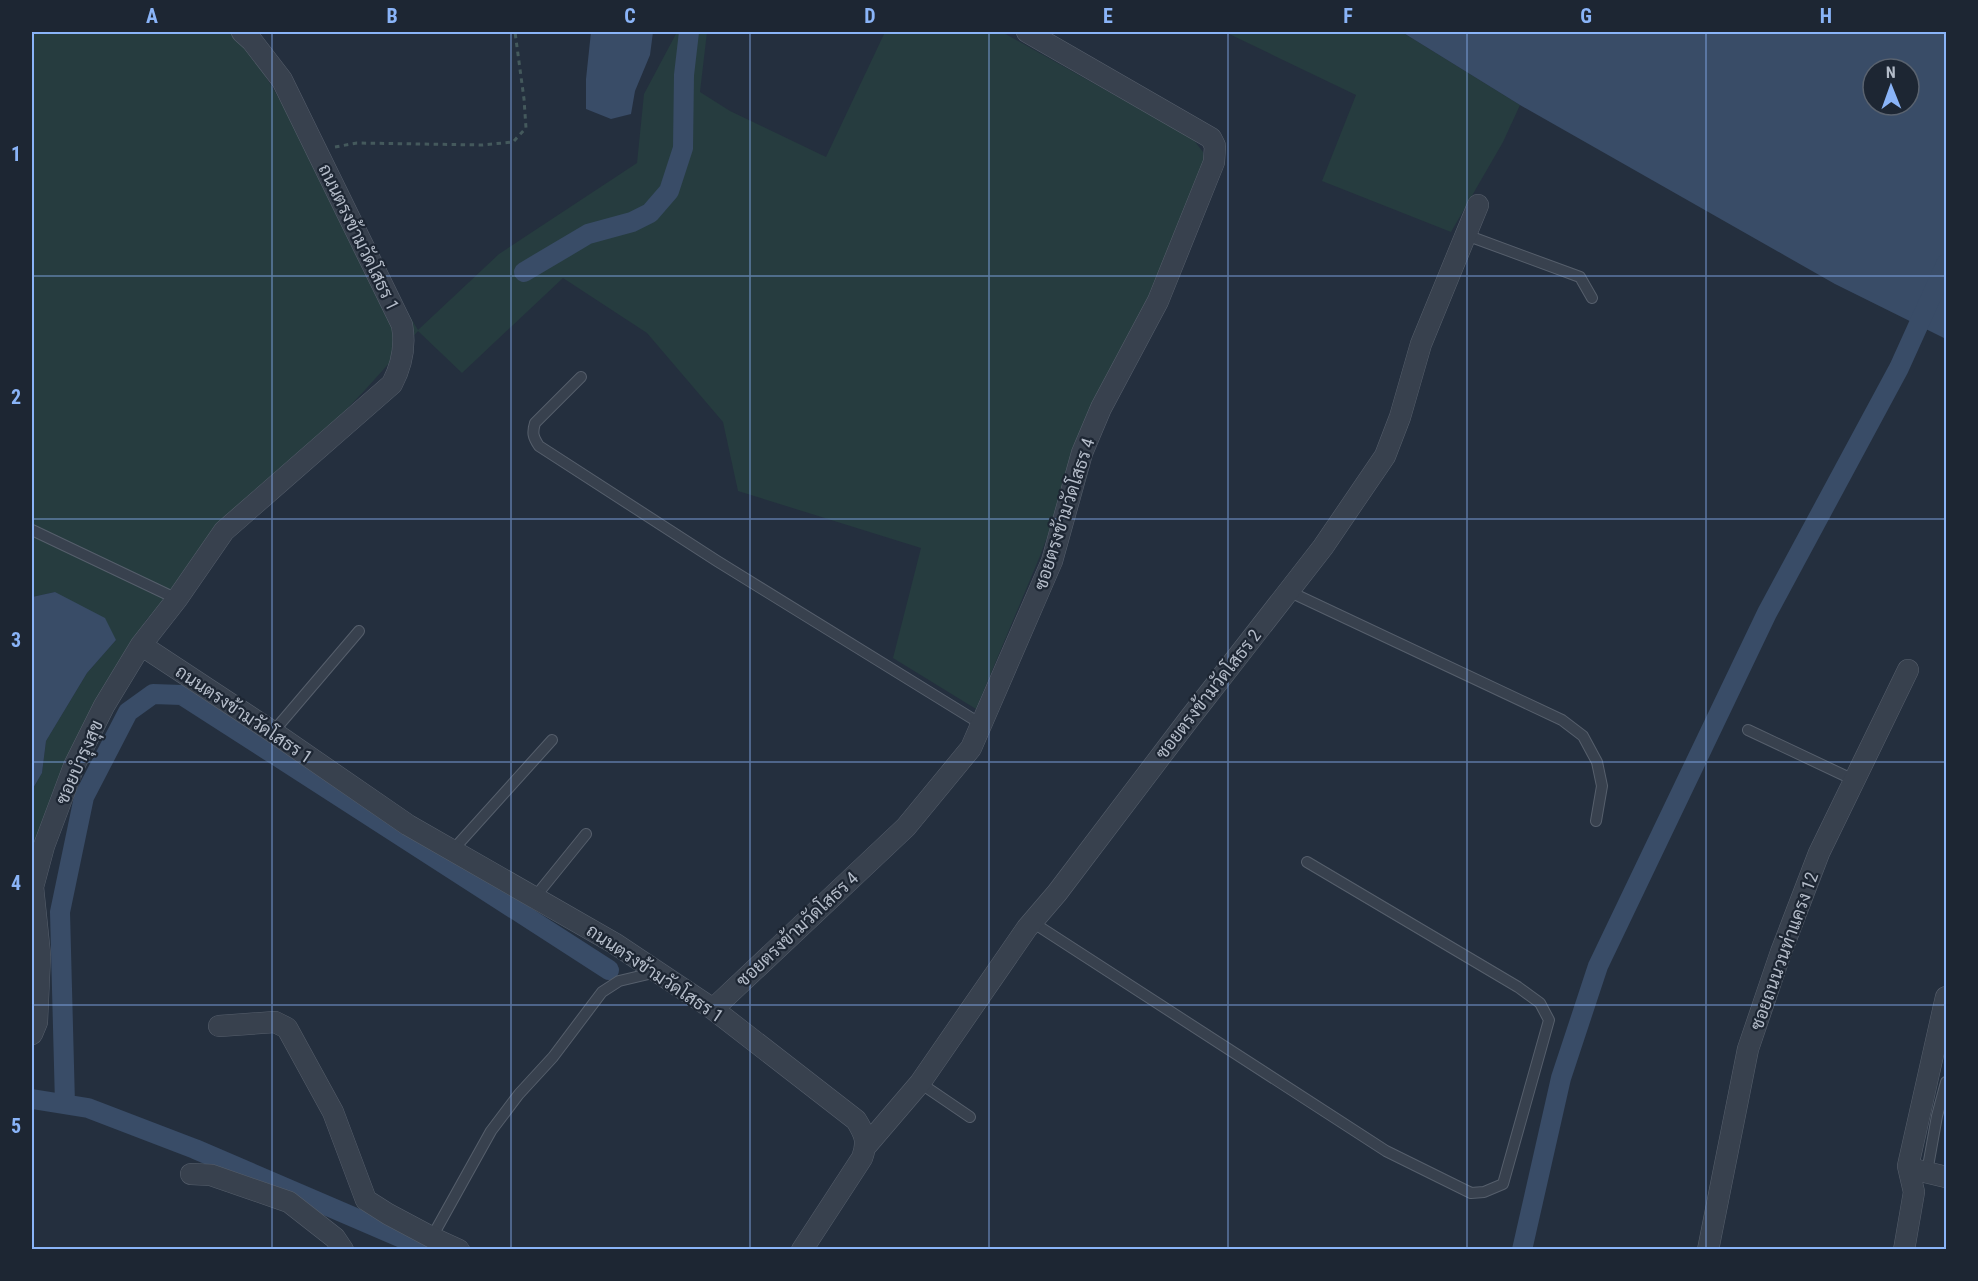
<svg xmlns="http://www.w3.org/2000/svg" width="1978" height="1281" viewBox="0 0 1978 1281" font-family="'Roboto Condensed',Sarabun,sans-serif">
<rect width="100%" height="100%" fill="#242f3e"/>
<path fill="#263c3f" d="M32 32H239L418 330 499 254 637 163 644 94 677 32H707L700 92 730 111 826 157 885 32H1002L1193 139 1203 152 1206 183 1106 380 1040 556 976 709 893 658 921 548 738 491 723 422 647 333 563 278 462 373 418 331 365 390 146 620 32 855V790L42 773 46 741 87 673 116 640 55 592 32 597Z
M1225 32H1402L1520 105 1503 142 1451 232 1322 181 1356 95Z"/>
<path fill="#394c67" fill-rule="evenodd" d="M591 32H653L650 55 635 91 631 114 611 119 586 109V79Z
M1402 32H1946V339L1835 284 1520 105ZM1873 69H1909V105H1873Z
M55 592 105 618 116 640 87 673 46 741 42 773 32 790V597Z"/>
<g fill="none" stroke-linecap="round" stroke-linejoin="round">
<path stroke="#394c67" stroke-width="20" d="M524 272 588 234 632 222 650 213 669 191 683 148 684 75 689 32
M32 1099 88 1108 195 1149 423 1247
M65 1104 60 912 84 797 128 712 153 694 182 695 609 970
M1522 1250 1561 1078 1598 966 1767 613 1899 368 1946 264"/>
<defs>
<path id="service" d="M1466 235 1580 277 1592 298
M581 377 535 423C532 433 533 437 539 446L717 561 981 724
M32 530 177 599
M1288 591 1562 720 1583 736 1597 762 1602 786 1596 821
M1748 730 1854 780
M273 732 359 631
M452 851 552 740
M535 897 586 834
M1032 922 1386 1151 1471 1193 1484 1192 1503 1184 1549 1020 1540 1003 1518 987 1307 862
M920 1083 970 1117
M1927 1172 1937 1116 1946 1082
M432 1237 491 1131 519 1094 553 1057 602 992 619 981 657 972"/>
<path id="minor" d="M242 32 252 41 282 80 402 325C406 347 402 365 392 384L224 531 177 599 141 645 273 732 408 825 614 943 713 1009 856 1120C865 1134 868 1142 862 1158L802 1250
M713 1009 906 827 971 748 1052 561 1082 453 1101 408 1158 301 1214 162 1215 146 1211 138 1027 32
M219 1026 275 1022 287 1028 333 1112 366 1200 388 1214 435 1239 459 1250
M32 1034 37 1022 40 955 33 887 44 846 74 766 104 706 141 645
M867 1145 920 1083 1027 928 1057 893 1189 719 1323 547 1385 456 1400 417 1421 344 1478 205
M1908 1166 1917 1170 1946 1177
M191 1174 211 1175 289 1202 335 1238 343 1250
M1708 1250 1748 1049 1781 952 1819 853 1908 670
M1904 1250 1914 1192 1908 1166 1946 997"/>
</defs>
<use href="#service" stroke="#565f6c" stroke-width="12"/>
<use href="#minor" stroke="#565f6c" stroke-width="22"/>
<path stroke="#44595c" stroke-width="3" stroke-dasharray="4.5 4.5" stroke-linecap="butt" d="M335 147 357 143 482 145 513 142 526 128 524 99 515 32"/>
<use href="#service" stroke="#38414e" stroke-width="10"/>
<use href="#minor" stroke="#38414e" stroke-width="21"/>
</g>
<path fill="none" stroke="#8ab4f8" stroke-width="1.5" stroke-opacity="0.55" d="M272 32V1250M511 32V1250M750 32V1250M989 32V1250M1228 32V1250M1467 32V1250M1706 32V1250M32 276H1946M32 519H1946M32 762H1946M32 1005H1946"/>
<g text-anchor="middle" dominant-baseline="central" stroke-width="4.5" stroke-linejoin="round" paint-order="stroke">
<g font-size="18" fill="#b4bcc9" stroke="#1d2633">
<text transform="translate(359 237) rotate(64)">ถนนตรงข้ามวัดโสธร 1</text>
<text transform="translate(1064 514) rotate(-72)">ซอยตรงข้ามวัดโสธร 4</text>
<text transform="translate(1208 694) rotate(-52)">ซอยตรงข้ามวัดโสธร 2</text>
<text transform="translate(244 714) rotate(34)">ถนนตรงข้ามวัดโสธร 1</text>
<text transform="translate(79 762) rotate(-66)">ซอยบำรุงสุข</text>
<text transform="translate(797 929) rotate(-43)">ซอยตรงข้ามวัดโสธร 4</text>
<text transform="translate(1784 951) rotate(-70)">ซอยถนนวนท่าแครง 12</text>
<text transform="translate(655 973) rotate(34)">ถนนตรงข้ามวัดโสธร 1</text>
</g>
</g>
<rect width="1978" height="1281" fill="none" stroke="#1d2633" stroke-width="66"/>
<g transform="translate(1891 87) rotate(359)"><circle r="28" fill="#1d2633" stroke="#59626f" stroke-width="1.5"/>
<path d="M0-4.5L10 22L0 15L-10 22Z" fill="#8ab4f8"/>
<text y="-9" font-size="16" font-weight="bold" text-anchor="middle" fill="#b4bcc9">N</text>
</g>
<rect x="33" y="33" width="1912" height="1215" fill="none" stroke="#8ab4f8" stroke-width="2"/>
<g font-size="20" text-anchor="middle" font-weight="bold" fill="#8ab4f8">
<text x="152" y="23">A</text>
<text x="392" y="23">B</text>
<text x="630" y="23">C</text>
<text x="870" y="23">D</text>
<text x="1108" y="23">E</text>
<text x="1348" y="23">F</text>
<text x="1586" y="23">G</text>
<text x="1826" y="23">H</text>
<text x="16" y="161">1</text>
<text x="16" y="404">2</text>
<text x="16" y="647">3</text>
<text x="16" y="890">4</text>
<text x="16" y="1133">5</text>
</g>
</svg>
